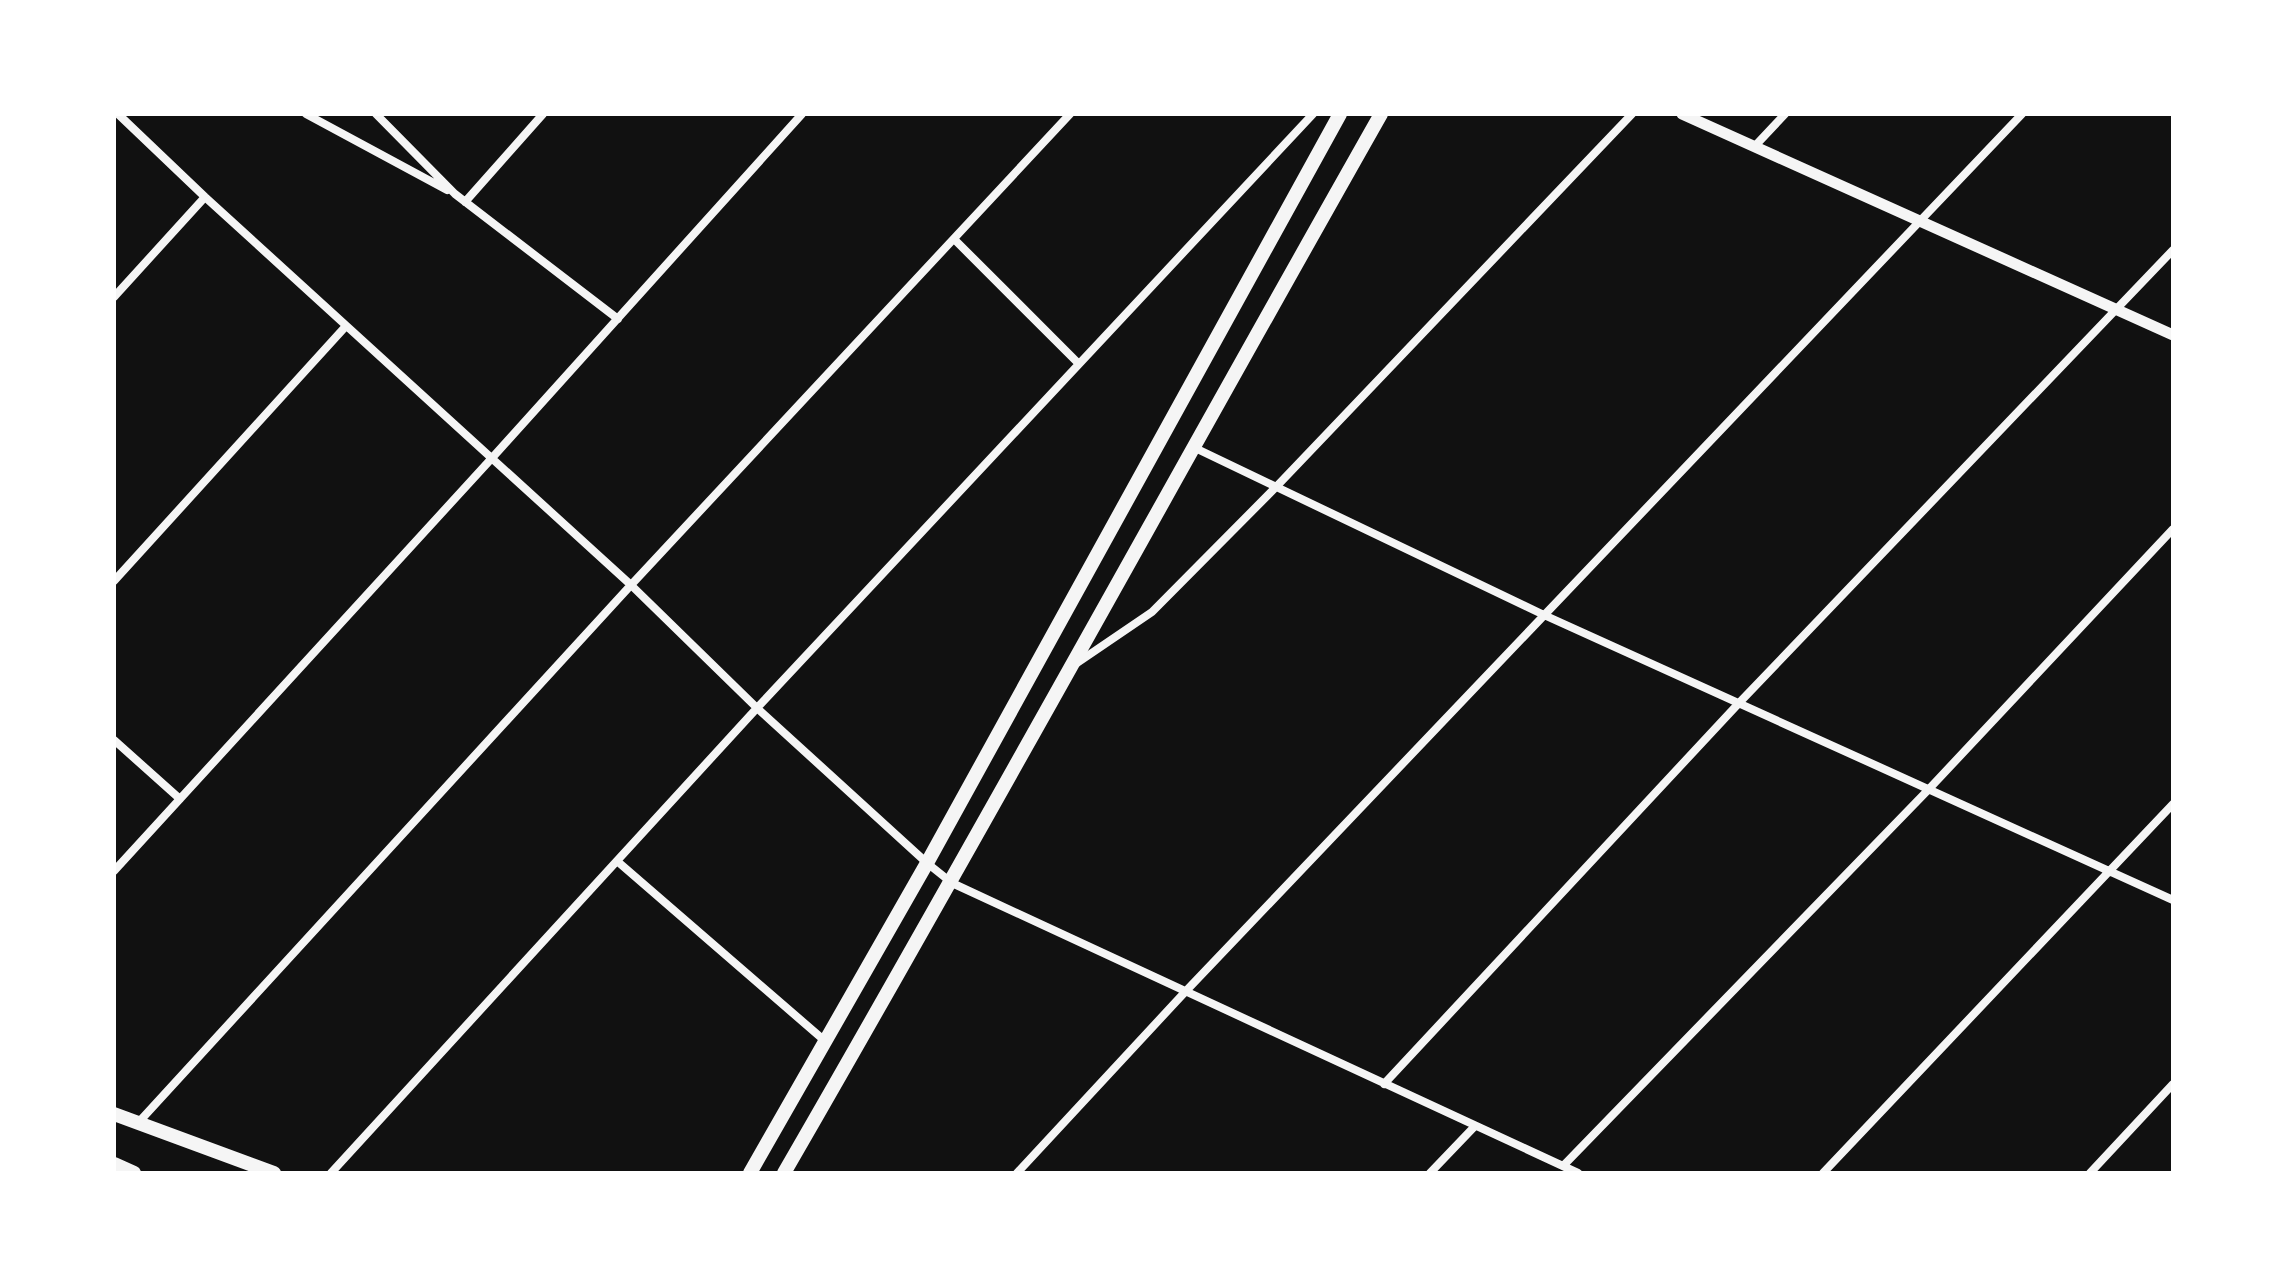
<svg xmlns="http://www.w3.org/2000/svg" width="2287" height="1287" viewBox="0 0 2287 1287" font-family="'Source Serif 4',serif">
<rect width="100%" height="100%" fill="#111"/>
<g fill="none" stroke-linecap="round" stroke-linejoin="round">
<path stroke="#f5f5f5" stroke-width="8" d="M118 114 205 197 631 585 757 708 927 863 952 883 1578 1173
M306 114 447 190
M376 114 455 194 618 319
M1754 147 1785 114
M465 202 543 114
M954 239 1079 364
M114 297 205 197
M1193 447 1544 615 2173 900
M114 581 346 326
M1077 663 1152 612 1276 487 1632 114
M114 740 180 799
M617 861 825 1041
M114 871 492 458 802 114
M1384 1084 1739 703 2173 250
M138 1123 631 585 1070 114
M1563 1166 1929 789 2173 529
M331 1173 757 708 1313 114
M1017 1173 1185 992 2022 114
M1430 1173 1475 1126
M1823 1173 2173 804
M2090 1173 2173 1084"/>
<path stroke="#f5f5f5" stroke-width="11" d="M1682 114 2173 335"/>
<path stroke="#f5f5f5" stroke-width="14" d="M114 1114 274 1173
M114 1164 134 1173
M750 1173 927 863 1340 114
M784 1173C987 822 1181 467 1381 114"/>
</g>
<rect width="2287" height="1287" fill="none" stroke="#ffffff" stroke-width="232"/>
</svg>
